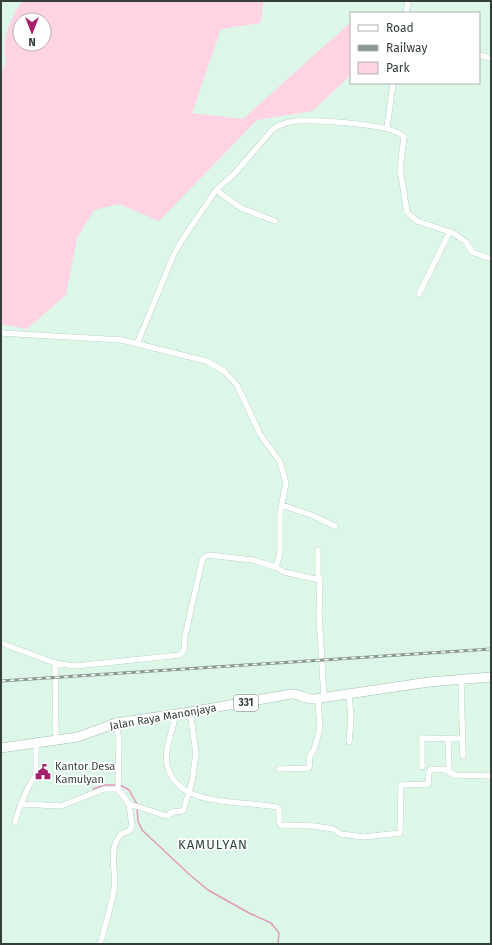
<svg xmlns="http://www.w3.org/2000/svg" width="492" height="945" viewBox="0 0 492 945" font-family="'Fira Sans',sans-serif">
<rect width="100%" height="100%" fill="#dcf7e8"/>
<path fill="#ffd2e4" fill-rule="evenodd" d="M22 1H263L261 23 221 29 192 113 243 119 351 22V75L312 111 257 120 159 221 119 204 94 210 77 238 66 295 27 329 1 324V74L6 60C0 40 11 19 22 1ZM20 20H44V44H20Z"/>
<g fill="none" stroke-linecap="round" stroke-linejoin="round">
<path stroke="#e299b9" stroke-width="1.5" d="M120 785 129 790 137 804
M93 789 105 785H116
M137 808 138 821 142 830 190 875 208 890 249 913 271 923 279 933 278 944"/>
<defs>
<path id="street" d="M406 13 408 1
M479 55 491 58
M387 128 393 83
M216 190 241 208 275 221
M419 294 450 231
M1 333 122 340 206 361 224 371 237 385 260 434 280 462 286 483 280 514V553L276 567
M137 344 174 254 182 240 216 190 234 174 273 129C280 124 288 122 296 121 315 120 393 123 404 137L400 169 407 212 417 221 453 233 466 242 472 252 491 259
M282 505 311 515 335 526
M318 550V574L320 580
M1 643 55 663
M461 680 463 756
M349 694 351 719 349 742
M175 714C174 732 162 750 168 768 180 809 246 800 277 807L279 809V822L281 825 314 826 333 829 341 834 364 837 400 833 401 785 428 784 429 772 431 769 446 770 455 775 491 776
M56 739 55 663 73 666 85 665 180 655 184 650 185 636 201 565 203 558 208 555 253 560 276 567 284 572 320 580 319 615 324 698
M448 740 449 767
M422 767V738L462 739
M279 769 309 768 310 755 314 750 320 728 318 699
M23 804 61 806 104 789H118
M129 804 167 816 172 812 183 811 192 782 196 753 190 712
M15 822C18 811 28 784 36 775V742
M100 944C105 926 111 907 114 889 117 871 107 850 121 834L129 831 132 826 129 804 118 789 119 740 116 723"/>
<path id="primary" d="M1 748 78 737 116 723 190 712 291 694C300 693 305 700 314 699L429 682 491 677"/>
</defs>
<use href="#street" stroke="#a2bcae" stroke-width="6"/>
<use href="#primary" stroke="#a2bcae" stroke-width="10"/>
<use href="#street" stroke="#fff" stroke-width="5.5"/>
<use href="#primary" stroke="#fff" stroke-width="9"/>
<defs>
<path id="rail" d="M1 681 491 649"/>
</defs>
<use href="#rail" stroke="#879a8f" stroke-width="3"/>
<use href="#rail" stroke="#fff" stroke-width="1.5" stroke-dasharray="4.5" stroke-linecap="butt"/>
</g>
<defs>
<symbol id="civic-bare" viewBox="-9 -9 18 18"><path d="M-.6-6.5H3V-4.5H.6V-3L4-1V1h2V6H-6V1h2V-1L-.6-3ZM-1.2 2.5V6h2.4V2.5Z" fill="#a6216c" stroke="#fff" stroke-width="2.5" paint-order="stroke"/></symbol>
</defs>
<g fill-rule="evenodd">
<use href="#civic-bare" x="32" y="761" width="22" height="22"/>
</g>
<g text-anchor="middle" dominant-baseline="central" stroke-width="3.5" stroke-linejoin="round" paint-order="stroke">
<rect fill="#fff" stroke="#717974" stroke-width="1" x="234" y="695" width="24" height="16" rx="3"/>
<g font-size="10" font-weight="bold" fill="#343f39">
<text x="246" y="703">331</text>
</g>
<g font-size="11" fill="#343f39" stroke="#fff">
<text transform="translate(163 717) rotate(-10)">Jalan Raya Manonjaya</text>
</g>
<g font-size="11" fill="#343f39" stroke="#fff" text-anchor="start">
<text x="55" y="766">Kantor Desa<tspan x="55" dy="13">Kamulyan</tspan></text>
</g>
<g font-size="13" letter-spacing="1" fill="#2d4438" stroke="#fff">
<text x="213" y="844">KAMULYAN</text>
</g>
</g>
<rect width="492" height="945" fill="none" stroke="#343f39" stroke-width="4"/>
<rect x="350" y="12" width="130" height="72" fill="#ffffff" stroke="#aeb2b0"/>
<rect x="358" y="25" width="20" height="6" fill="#ffffff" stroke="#aeb2b0"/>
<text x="386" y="32" font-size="12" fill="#343f39">Road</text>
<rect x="358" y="45" width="20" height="6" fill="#879a8f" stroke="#aeb2b0"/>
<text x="386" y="52" font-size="12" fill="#343f39">Railway</text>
<rect x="358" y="62" width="20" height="12" fill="#ffd2e4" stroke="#aeb2b0"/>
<text x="386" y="72" font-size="12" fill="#343f39">Park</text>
<g transform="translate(32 32) rotate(180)"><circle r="19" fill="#ffffff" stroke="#aeb2b0"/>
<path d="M0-3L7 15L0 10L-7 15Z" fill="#a6216c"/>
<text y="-6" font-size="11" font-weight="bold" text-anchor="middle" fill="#343f39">N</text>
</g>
</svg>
